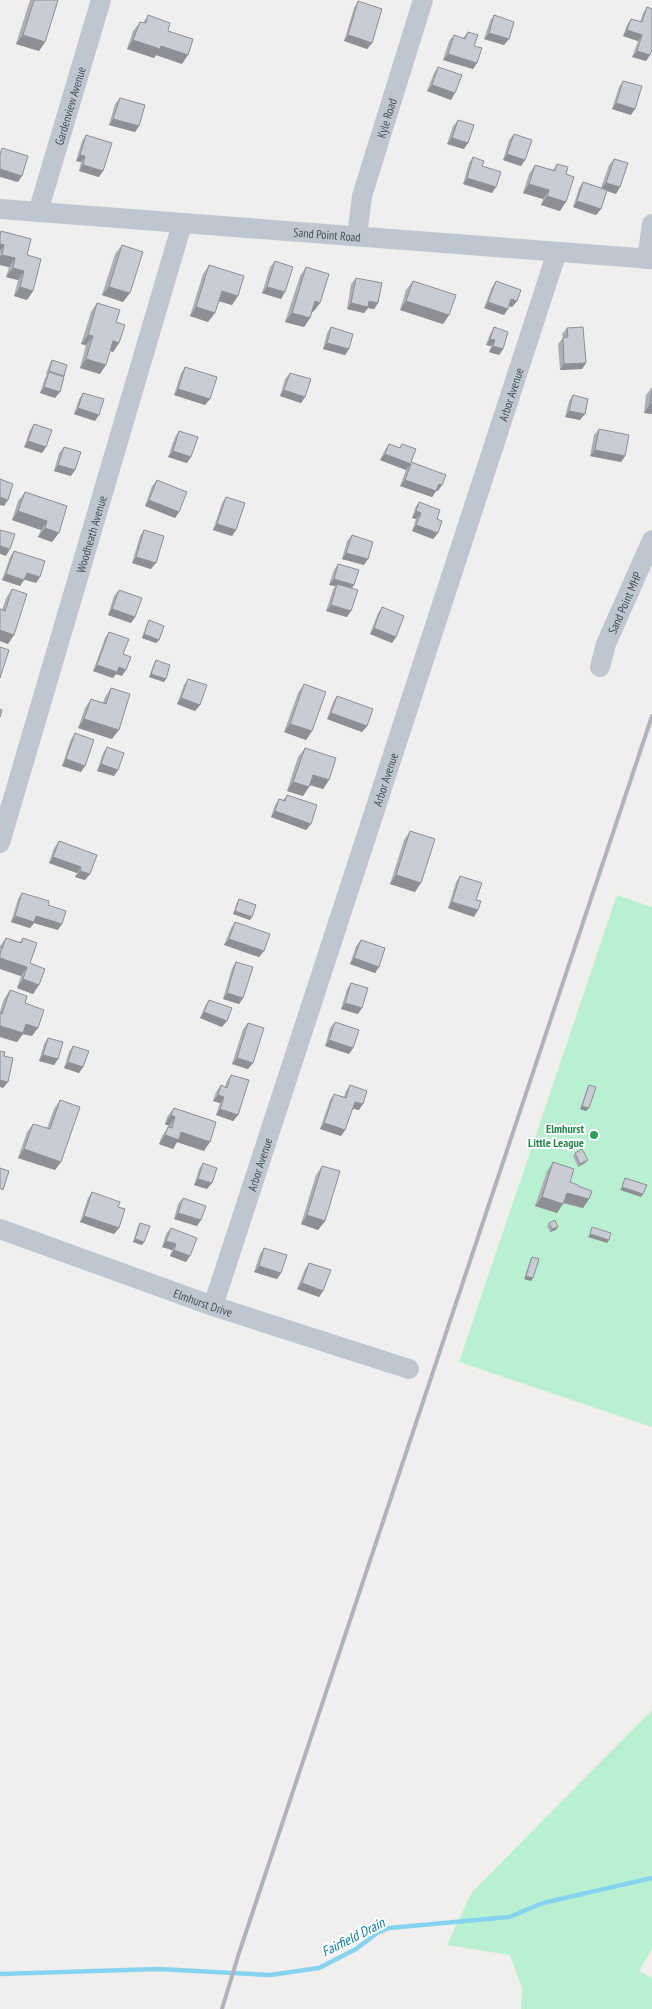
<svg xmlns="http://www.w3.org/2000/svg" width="652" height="2009" viewBox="0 0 652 2009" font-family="'PT Sans Narrow',sans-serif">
<rect width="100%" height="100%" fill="#f1eeee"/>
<path fill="#baf0d2" d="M617 895 652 907V1427L459 1362Z
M652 1710V1949L639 1971 652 1978V2009H521L522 1988 510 1955 447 1945 472 1892Z"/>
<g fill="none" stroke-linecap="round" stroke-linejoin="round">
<path stroke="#85d3ef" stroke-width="4.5" d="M0 1974 159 1969 270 1975 319 1968 356 1949 377 1933 389 1928 509 1917 543 1903 652 1878"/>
<g stroke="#bec7d1" stroke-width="20">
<path id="s1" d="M0 209 652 259"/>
<path id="s2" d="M38 212 101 0"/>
<path id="s3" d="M357 236 362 196 423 0"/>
<path d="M647 259 652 224"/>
<path id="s4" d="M600 667 606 644 652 540"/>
<path id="s5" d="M0 843 182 224"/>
<path id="s6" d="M0 1229 213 1306 409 1369"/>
<path id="s7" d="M213 1306 557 252"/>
</g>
<path stroke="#b0b3b9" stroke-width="4" d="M222 2009 239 1953 652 716"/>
</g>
<path fill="#adafb6" d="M30 0H58L45 42 39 51 16 44Z
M358 1 372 43 367 49 344 41 354 8Z
M647 7 650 55 646 61 632 57 638 41 623 36 627 25 631 19 640 22 643 13Z
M148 15 168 31 182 64 156 55 154 58 127 49 133 31 140 22 143 23Z
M494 15 509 39 504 45 484 39 490 21Z
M468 32 477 63 473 69 443 60 449 41 454 35 463 38Z
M438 67 451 100 427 91 434 73Z
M623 81 631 115 612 109 619 87Z
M120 98 139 126 135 132 109 125 115 104Z
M458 120 464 149 447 144 453 126Z
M514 134 525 160 521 166 503 160 509 140Z
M86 135 99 177 79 171 81 162 76 161 82 141Z
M473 157 482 166 492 193 463 184 469 163Z
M614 159 616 194 607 191 601 209 596 215 573 207 579 188 583 182 601 188 609 165Z
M557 164 566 174 560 211 541 205 543 199 523 193 529 174 535 165 553 170Z
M1 231 27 255 33 291 27 300 14 296 18 280 6 277 9 267 0 265V233Z
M122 245 123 302 102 295 115 254Z
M275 261 281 299 262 293 270 267Z
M209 265 232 305 218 301 208 322 190 316 203 274Z
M306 267 320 303 313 312 312 311 310 318 304 327 285 322 300 276Z
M356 278 378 303 374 309 368 308 364 313 347 309 351 284Z
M413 281 449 315 443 324 400 310 406 290Z
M496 281 517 301 512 307 509 306 504 315 484 308 492 287Z
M97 303 116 322 119 343 113 352 110 351 100 374 80 368 86 345 81 344 91 312Z
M331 327 349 349 345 355 323 349 327 333Z
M494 327 503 349 499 355 489 352 491 346 486 345 490 334Z
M567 328 586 363 582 369 560 370 558 344 563 338 562 334Z
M52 360 55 398 40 393 45 378 47 375 46 374 50 363Z
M185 367 210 399 205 405 174 395 181 373Z
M290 373 305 397 301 403 280 396 285 379Z
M652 387V414L644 413 646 395Z
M83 393 95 421 74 414 79 399Z
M573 395 585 414 580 420 565 417 569 401Z
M34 424 46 447 42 453 24 447 30 430Z
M599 429 625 456 621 462 590 456 594 435Z
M179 431 187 463 168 457 175 437Z
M389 444 399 448 402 444 411 462 438 491H436L432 497 400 486 406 470 380 460 385 450Z
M64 447 71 476 54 471 59 453Z
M157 480 179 512 175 518 145 506 152 486Z
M25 492 67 506 52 542 38 537 41 530 12 520 18 501Z
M226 497 236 530 232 536 213 530 222 503Z
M419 502 437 519 438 533 433 539 412 531 416 519 412 518 415 508Z
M144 530 151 569 132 563 140 536Z
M352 535 364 565 342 559 347 541Z
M14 551 36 583 24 579 20 586 2 580 10 557Z
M338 564 352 588 347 617 326 611 333 590 335 586 329 585 334 570Z
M12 589 8 644 0 641V609L2 610 6 598Z
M119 590 135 617 131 623 108 615 114 596Z
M382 607 396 637 392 643 370 634 378 613Z
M149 620 159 640 156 643 142 638 147 623Z
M109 632 123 654 122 676 116 674 113 678 93 671 105 638Z
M156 660 164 682 149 677 154 663Z
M188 679 200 705 195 711 177 704 184 685Z
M304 684 312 731 306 740 284 732 298 693Z
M111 688 112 739 78 728 85 708 91 699 103 703 105 697Z
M337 696 367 726 362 732 327 719 333 702Z
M75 733 81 772 62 766 71 739Z
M107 747 114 776 97 771 103 753Z
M305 748 329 780 323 789 310 785 303 796 287 791 298 757Z
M287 795 311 824 306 830 271 817 275 805 279 799 283 800Z
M410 831 415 892 390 884 404 840Z
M59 841 97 855 85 880 75 877 77 873 49 863 54 848Z
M460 876 476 900 474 917 448 908 456 882Z
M22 893 48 905 58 930 34 923 30 928 11 922 18 899Z
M239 899 250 920 233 914 237 902Z
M235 922 264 951 259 957 224 945 231 928Z
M6 938 20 942 23 938 30 963 33 994 17 988 21 976 0 969V946Z
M361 940 379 967 375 973 350 964 356 946Z
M236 962 243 998 239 1004 223 999 232 968Z
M351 983 358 1014 341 1009 347 989Z
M10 990 25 1003 32 1036 23 1034 17 1042 0 1037V1011L4 999Z
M209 1000 222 1027 200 1018 205 1006Z
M335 1022 353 1048 349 1054 325 1046 330 1028Z
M248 1023 253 1063 248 1069 232 1064 243 1029Z
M48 1038 58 1059 54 1065 39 1061 44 1044Z
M73 1046 83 1067 79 1073 64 1068 69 1052Z
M231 1075 238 1115 233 1121 216 1115 220 1103 213 1101 216 1092 221 1085 225 1087 227 1081Z
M350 1085 359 1110 352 1108 345 1130 341 1136 320 1129 330 1100 334 1094 344 1097 346 1091Z
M589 1085 586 1111 580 1109 587 1088Z
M60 1100 55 1170 18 1158 27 1132 33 1124 47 1128 54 1109Z
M174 1108 204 1151 177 1142 173 1149 159 1144 162 1136 169 1126 165 1124 167 1117Z
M575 1153 585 1163 578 1167 573 1156Z
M553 1162 570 1182 578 1186 589 1199 583 1208 563 1203 557 1213 535 1206 547 1171Z
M203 1163 207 1189 194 1185 199 1169Z
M322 1166 325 1221 318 1230 301 1224 316 1175Z
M92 1192 118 1207 119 1228 114 1234 80 1222 88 1198Z
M183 1198 197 1226 174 1219 178 1204Z
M140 1223 144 1242 142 1245 133 1242 138 1226Z
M549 1223 556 1230 550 1232 547 1226Z
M171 1228 186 1262 170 1256 172 1250 162 1247 166 1234Z
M264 1248 281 1273 277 1279 254 1272 260 1254Z
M532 1257 531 1281 524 1279 530 1260Z
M309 1263 323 1291 319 1297 297 1289 305 1269Z"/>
<path fill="#8d8f94" d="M627 30 642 35 638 41 623 36Z
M489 33 509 39 504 45 484 39Z
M23 35 45 42 39 51 16 44Z
M348 35 372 43 367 49 344 41Z
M133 40 161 46 188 55 182 64 156 55 154 58 127 49Z
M637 51 650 55 646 61 632 57Z
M448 54 477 63 473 69 443 60Z
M432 85 455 93 451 100 427 91Z
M616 103 635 109 631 115 612 109Z
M113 119 139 126 135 132 109 125Z
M452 138 468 143 464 149 447 144Z
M507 154 525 160 521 166 503 160Z
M80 155 85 156 81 162 76 161Z
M83 165 103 171 99 177 79 171Z
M0 169 22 176 18 182 0 177Z
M467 178 496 187 492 193 463 184Z
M606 183 620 187 616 194 601 189Z
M529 184 549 190 543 199 523 193Z
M547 196 566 202 560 211 541 205Z
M577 201 601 209 596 215 573 207Z
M0 244 4 245 0 251Z
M2 255 15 258 9 267 0 265V257Z
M13 268 24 271 18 280 6 277Z
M20 287 33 291 27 300 14 296Z
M109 287 130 293 123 302 102 295Z
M267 287 285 292 281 299 262 293Z
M222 291 238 296 232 305 215 300Z
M511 299 517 301 512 307 507 305Z
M315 301 320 303 313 312 309 310Z
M369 301 378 303 374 309 368 308 364 313 347 309 351 303Z
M406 301 449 315 443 324 400 310Z
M488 302 508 309 504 315 484 308Z
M196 307 215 313 208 322 190 316Z
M292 313 310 318 304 327 285 322Z
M88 335 93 336 86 345 81 344Z
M490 339 495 340 491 346 486 345Z
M113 341 119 343 113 352 107 350Z
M327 343 349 349 345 355 323 349Z
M493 346 503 349 499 355 489 352Z
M86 359 106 365 100 374 80 368Z
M586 363 582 369 560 370 564 364Z
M44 387 60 392 55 398 40 393Z
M178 389 210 399 205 405 174 395Z
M284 390 305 397 301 403 280 396Z
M650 404H652V414L644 413Z
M78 408 99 415 95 421 74 414Z
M569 411 585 414 580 420 565 417Z
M28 441 46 447 42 453 24 447Z
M595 450 625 456 621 462 590 456Z
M173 451 191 457 187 463 168 457Z
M385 454 411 464 406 470 380 460Z
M58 465 75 470 71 476 54 471Z
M405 480 436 491 432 497 400 486Z
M439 484 442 485 438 491 434 490Z
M0 497 8 500 4 506 0 505Z
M149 500 179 512 175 518 145 506Z
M18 511 47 521 41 530 12 520Z
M416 511 421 513 416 519 412 518Z
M217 524 236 530 232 536 213 530Z
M416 525 438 533 433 539 412 531Z
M45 528 59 533 52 542 38 537Z
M0 546 10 549 6 556 0 554Z
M346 553 368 559 364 565 342 559Z
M136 557 156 563 151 569 132 563Z
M27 573 40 577 36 583 22 579Z
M6 574 24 580 20 586 2 580Z
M334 579 354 585 350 591 337 584 335 586 329 585Z
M331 605 351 611 347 617 326 611Z
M112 609 135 617 131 623 108 615Z
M374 628 396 637 392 643 370 634Z
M0 630 14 635 8 644 0 641Z
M144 634 159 640 156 643 142 638Z
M97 665 119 667 126 670 122 676 116 674 113 678 93 671Z
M151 674 166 679 164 682 149 677Z
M181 698 200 705 195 711 177 704Z
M331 713 367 726 362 732 327 719Z
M84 719 119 730 112 739 78 728Z
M290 724 312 731 306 740 284 732Z
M66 759 85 766 81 772 62 766Z
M101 764 118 770 114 776 97 771Z
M313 775 329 780 323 789 307 784Z
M293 782 309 787 303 796 287 791Z
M275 811 311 824 306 830 271 817Z
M53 857 81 867 77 873 49 863Z
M80 871 90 874 85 880 75 877Z
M396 875 421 883 415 892 390 884Z
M452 902 478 910 474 917 448 908Z
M235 911 252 917 250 920 233 914Z
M15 916H36L62 924 58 930 34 923 30 928 11 922Z
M229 939 264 951 259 957 224 945Z
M0 958 27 967 21 976 0 969Z
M354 958 379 967 375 973 350 964Z
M23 979 39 985 33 994 17 988Z
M227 993 243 998 239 1004 223 999Z
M345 1003 362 1008 358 1014 341 1009Z
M204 1012 227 1021 222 1027 200 1018Z
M26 1024 38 1028 32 1036 23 1034 17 1042 0 1037V1026Z
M329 1040 353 1048 349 1054 325 1046Z
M43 1055 58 1059 54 1065 39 1061Z
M237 1058 253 1063 248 1069 232 1064Z
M68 1062 83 1067 79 1073 64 1068Z
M0 1080 8 1082 3 1088 0 1087Z
M218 1095 224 1097 220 1103 213 1101Z
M355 1102 363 1104 359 1110 350 1108Z
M582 1106 589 1108 586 1111 580 1109Z
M220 1109 238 1115 233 1121 216 1115Z
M171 1115 175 1117 169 1126 165 1124Z
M324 1123 345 1130 341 1136 320 1129Z
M181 1132 210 1142 204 1151 177 1142 173 1149 159 1144 165 1135Z
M24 1149 61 1162 55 1170 18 1158Z
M588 1160 585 1163 578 1167 580 1164Z
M198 1179 212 1183 207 1189 194 1185Z
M622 1187 643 1194 641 1197 620 1190Z
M567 1193 589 1199 583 1208 560 1202Z
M542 1197 563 1204 557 1213 535 1206Z
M178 1213 201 1220 197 1226 174 1219Z
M307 1215 325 1221 318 1230 301 1224Z
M84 1216 119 1228 114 1234 80 1222Z
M558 1227 556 1230 550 1232 552 1229Z
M590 1234 609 1240 607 1243 588 1237Z
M135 1239 144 1242 142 1245 133 1242Z
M166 1241 176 1244 172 1250 162 1247Z
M174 1250 190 1256 186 1262 170 1256Z
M259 1266 281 1273 277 1279 254 1272Z
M526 1276 533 1278 531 1281 524 1279Z
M302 1283 323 1291 319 1297 297 1289Z"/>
<path fill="#c9ccd4" stroke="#8d8f94" d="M34 0H58L45 42 23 35Z
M358 1 382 9 372 43 348 35Z
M647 7 652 9V49L650 55 637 51 642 35 627 30 631 19 642 22Z
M148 15 170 23 168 31 193 39 188 55 161 46 160 49 133 40 140 22 146 23Z
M494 15 514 22 509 39 489 33Z
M468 32 478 35 474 46 482 48 477 63 448 54 454 35 465 39Z
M438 67 462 75 455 93 432 85Z
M623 81 642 86 635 109 616 103Z
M120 98 145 105 139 126 113 119Z
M458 120 474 125 468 143 452 138Z
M514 134 532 140 525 160 507 154Z
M86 135 112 143 103 171 83 165 85 156 80 155Z
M2 148 28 156 22 176 0 169V154Z
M473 157 484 161 482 166 501 172 496 187 467 178Z
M614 159 628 163 620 187 606 183Z
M557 164 568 167 566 174 574 177 566 202 547 196 549 190 529 184 535 165 555 171Z
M583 182 607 190 601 209 577 201Z
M1 231 31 239 27 255 41 259 33 291 20 287 24 271 13 268 15 258 2 255 4 245 0 244V236Z
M122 245 143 252 130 293 109 287Z
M275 261 293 267 285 292 267 287Z
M209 265 244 276 238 296 222 291 215 313 196 307Z
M306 267 329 274 320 303 315 301 310 318 292 313Z
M356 278 382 283 378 303 369 301 368 307 351 303Z
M413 281 456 295 449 315 406 301Z
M496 281 521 290 517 301 511 299 508 309 488 302Z
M97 303 120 310 116 322 125 325 119 343 113 341 106 365 86 359 93 336 88 335Z
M331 327 353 334 349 349 327 343Z
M494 327 508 332 503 349 493 346 495 340 490 339Z
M583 327 586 363 564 364 563 338 568 337 567 328Z
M52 360 67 365 64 376 49 371Z
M185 367 217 377 210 399 178 389Z
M49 372 64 377 60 392 44 387Z
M290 373 311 379 305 397 284 390Z
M652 391V404H650Z
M83 393 104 399 99 415 78 408Z
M573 395 588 399 585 414 569 411Z
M34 424 52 430 46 447 28 441Z
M599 429 629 435 625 456 595 450Z
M179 431 198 437 191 457 173 451Z
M389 444 400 448 402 444 416 449 411 462 446 475 442 485 439 484 436 491 405 480 411 464 385 454Z
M64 447 81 452 75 470 58 465Z
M0 479 13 484 8 500 0 497Z
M157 480 187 492 179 512 149 500Z
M25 492 67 506 59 533 45 528 47 521 18 511Z
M226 497 245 503 236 530 217 524Z
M419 502 440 510 437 519 442 521 438 533 416 525 421 513 416 511Z
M0 530 15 534 10 549 0 546Z
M144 530 164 536 156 563 136 557Z
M352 535 373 542 368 559 346 553Z
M14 551 45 561 40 577 27 573 24 580 6 574Z
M338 564 359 570 354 585 334 579Z
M337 584 358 590 351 611 331 605Z
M12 589 27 594 14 635 0 630V609L5 611Z
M119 590 142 598 135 617 112 609Z
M382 607 404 616 396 637 374 628Z
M149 620 164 626 159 640 144 634Z
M109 632 129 639 123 654 131 657 126 670 119 667 117 672 97 665Z
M0 647 9 650 0 678Z
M156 660 170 665 166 679 151 674Z
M188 679 207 685 200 705 181 698Z
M304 684 326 692 312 731 290 724Z
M111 688 130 694 119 730 84 719 91 699 106 704Z
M337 696 373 709 367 726 331 713Z
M0 709 2 710 0 717Z
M75 733 94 740 85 766 66 759Z
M107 747 124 753 118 770 101 764Z
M305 748 336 758 329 780 313 775 309 787 293 782Z
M287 795 317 805 311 824 275 811 279 799 285 801Z
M410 831 435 839 421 883 396 875Z
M59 841 97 855 90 874 80 871 81 867 53 857Z
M460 876 482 883 476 900 481 901 478 910 452 902Z
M22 893 49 901 48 905 66 911 62 924 36 916 34 922 15 916Z
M239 899 256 905 252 917 235 911Z
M235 922 270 934 264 951 229 939Z
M6 938 21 943 23 938 37 943 30 963 45 969 39 985 23 979 27 967 0 958V954Z
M361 940 385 948 379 967 354 958Z
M236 962 253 967 243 998 227 993Z
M351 983 368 988 362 1008 345 1003Z
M10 990 27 996 25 1003 44 1010 38 1028 26 1024 23 1033 0 1026V1013L2 1014Z
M209 1000 232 1008 227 1021 204 1012Z
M335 1022 359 1030 353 1048 329 1040Z
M248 1023 264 1028 253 1063 237 1058Z
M48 1038 63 1042 58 1059 43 1055Z
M73 1046 89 1051 83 1067 68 1062Z
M0 1051 5 1052 4 1056 13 1058 8 1082 0 1080Z
M231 1075 249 1080 238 1115 220 1109 224 1097 218 1095 221 1085 227 1088Z
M350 1085 367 1091 363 1104 355 1102 345 1130 324 1123 334 1094 346 1098Z
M589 1085 596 1087 589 1108 582 1106Z
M60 1100 80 1107 61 1162 24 1149 33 1124 50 1129Z
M174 1108 216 1122 210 1142 181 1132 179 1140 165 1135 168 1127 172 1128 175 1117 171 1115Z
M582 1149 588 1160 580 1164 575 1153Z
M553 1162 574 1169 570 1182 578 1185V1186L592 1191 589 1199 567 1193 563 1204 542 1197Z
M203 1163 217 1168 212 1183 198 1179Z
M322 1166 340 1171 325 1221 307 1215Z
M0 1168 9 1171 3 1190 0 1188Z
M625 1178 647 1185 643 1194 622 1187Z
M92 1192 120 1202 118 1207 125 1209 119 1228 84 1216Z
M183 1198 206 1206 201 1220 178 1213Z
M555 1220 558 1227 552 1229 549 1223Z
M140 1223 150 1226 144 1242 135 1239Z
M592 1227 611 1233 609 1240 590 1234Z
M171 1228 197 1238 190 1256 174 1250 176 1244 166 1241Z
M264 1248 287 1255 281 1273 259 1266Z
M532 1257 539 1259 533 1278 526 1276Z
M309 1263 331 1270 323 1291 302 1283Z"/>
<circle fill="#2e9e5b" stroke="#fff" stroke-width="2" cx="594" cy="1135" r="5"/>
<g text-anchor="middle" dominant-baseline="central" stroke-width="4" stroke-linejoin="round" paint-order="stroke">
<g font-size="12" fill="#45505c" stroke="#fff">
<text stroke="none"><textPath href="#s2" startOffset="111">Gardenview Avenue</textPath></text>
<text stroke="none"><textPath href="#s3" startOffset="122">Kyle Road</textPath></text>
<text stroke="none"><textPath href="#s1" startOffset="328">Sand Point Road</textPath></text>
<text stroke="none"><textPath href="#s7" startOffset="959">Arbor Avenue</textPath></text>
<text stroke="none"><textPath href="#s5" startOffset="322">Woodheath Avenue</textPath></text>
<text stroke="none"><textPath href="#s4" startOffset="69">Sand Point MHP</textPath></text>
<text stroke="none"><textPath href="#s7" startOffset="554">Arbor Avenue</textPath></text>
<text stroke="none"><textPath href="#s7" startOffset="149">Arbor Avenue</textPath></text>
<text stroke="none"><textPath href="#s6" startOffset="216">Elmhurst Drive</textPath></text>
</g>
<g font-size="12" font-weight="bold" fill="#27864d" stroke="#fff" text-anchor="end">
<text x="584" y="1128">Elmhurst<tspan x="584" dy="14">Little League</tspan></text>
</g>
<g font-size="14" font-style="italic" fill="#087aa5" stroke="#fff">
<text transform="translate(353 1937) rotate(-27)">Fairfield Drain</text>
</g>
</g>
</svg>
